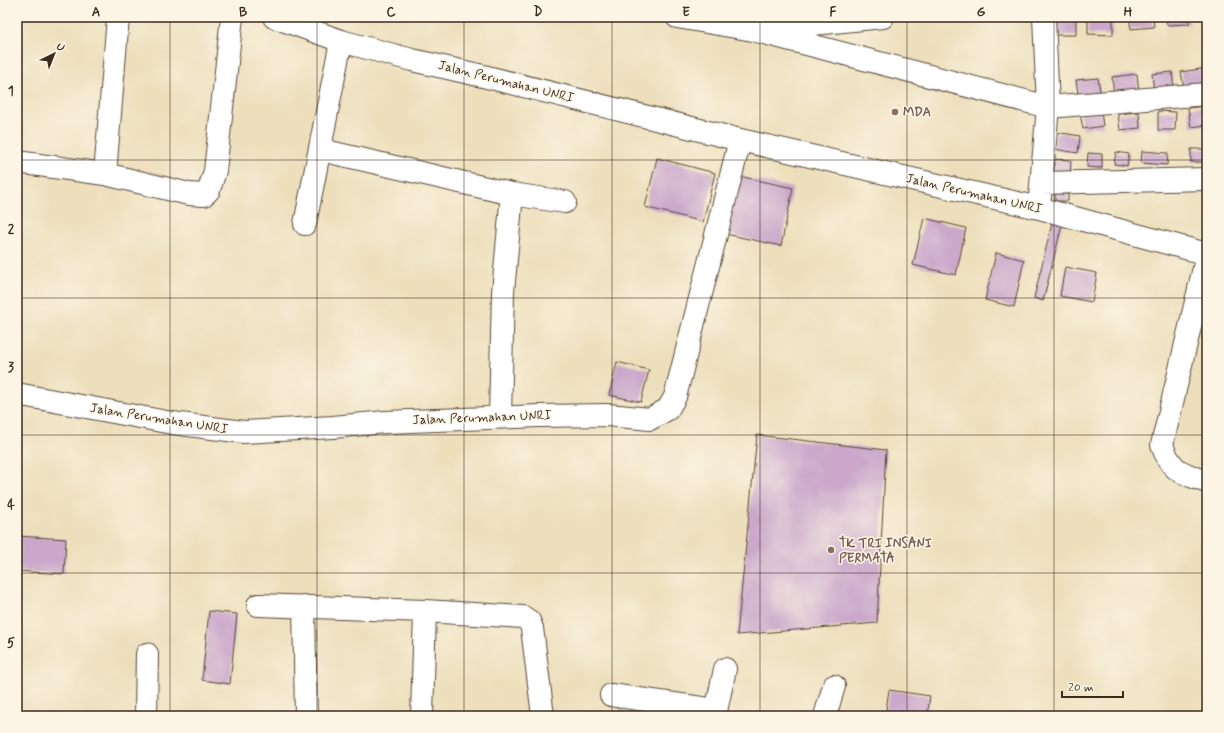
<svg xmlns="http://www.w3.org/2000/svg" width="1224" height="733" viewBox="0 0 1224 733" font-family="Mynerve,sans-serif">
<rect width="100%" height="100%" fill="#fcf5e5"/>
<filter id="ink" filterUnits="userSpaceOnUse"><feTurbulence type="fractalNoise" baseFrequency=".025" numOctaves="2"/><feDisplacementMap in="SourceGraphic" scale="8" xChannelSelector="R" yChannelSelector="G"/><feConvolveMatrix kernelMatrix="1 2 1 2 8 2 1 2 1" color-interpolation-filters="sRGB"/></filter>
<filter id="wash" filterUnits="userSpaceOnUse"><feTurbulence type="fractalNoise" baseFrequency=".012" numOctaves="4" result="noise"/><feDisplacementMap in="SourceGraphic" scale="16" xChannelSelector="R" yChannelSelector="G"/><feGaussianBlur stdDeviation="0.9" result="paint"/><feColorMatrix in="noise" values="0 0 0 0 0 0 0 0 0 0 0 0 0 0 0 0 0 1.4 0 .05"/><feComposite in="paint" operator="in"/></filter>
<g filter="url(#wash)">
<rect width="100%" height="100%" fill="#eddfbc"/>
<g id="blocks">
<path fill="#caa7cb" d="M1053 17H1076V35H1053Z
M1088 17H1113V35L1088 34Z
M1129 17H1153L1154 27 1131 29Z
M1166 17H1188L1189 24 1167 25Z
M1206 68 1207 89 1185 93 1181 72Z
M1172 72 1174 89 1154 91 1152 74Z
M1137 74 1139 92 1114 95 1112 77Z
M1098 78 1101 97 1079 100 1076 80Z
M1205 106 1207 125 1191 127 1188 108Z
M1101 111 1103 126 1083 129 1080 113Z
M1158 111 1176 112 1175 130H1158Z
M1139 112 1140 128 1120 130 1118 114Z
M1056 132 1080 136 1078 153 1053 149Z
M1191 149H1207V162H1191Z
M1142 151 1168 153 1167 165 1141 163Z
M1116 152 1129 154 1127 166 1114 164Z
M1088 153 1102 154V168L1087 167Z
M657 158 715 173 703 222 645 207Z
M1050 159 1071 160 1070 177 1049 175Z
M734 175 793 188 781 246 721 233Z
M1055 194H1068V201H1055Z
M1054 215 1064 217 1043 301 1034 298Z
M924 218 966 228 956 275 913 265Z
M996 253 1024 260 1014 307 985 300Z
M1065 267 1097 273 1092 302 1060 296Z
M617 362 649 370 641 402 609 395Z
M757 435 886 450 877 623 737 635Z
M17 536 66 539 64 574 17 571Z
M209 611 237 614 230 684 202 680Z
M889 690 930 696 927 716H885Z"/>
</g>
</g>
<g filter="url(#ink)">
<use href="#blocks" fill-opacity="0" stroke="#564536" stroke-width="1"/>
<g fill="none" stroke-linecap="round" stroke-linejoin="round">
<defs>
<path id="minor" d="M274 17 341 41 412 60 483 76 740 140 1039 208 1207 254
M677 17 753 30 883 17
M753 30 1048 107 1207 94
M321 150 512 194 565 202
M17 162 105 174 189 194 204 195 209 190 215 171 232 17
M105 174 118 17
M1042 183 1207 179
M1039 208 1048 107 1044 17
M305 224 341 41
M1207 255 1162 445C1172 473 1181 472 1207 482
M17 394 172 423 244 432 333 427 385 422 539 416 608 415 650 419 668 409 675 397 740 140
M500 417 503 292 512 194
M258 605 425 611 523 617 529 621 532 628 543 716
M304 606 306 716
M611 695 716 710
M146 716 147 654
M422 716 425 611
M715 716 725 669
M825 716 834 686"/>
</defs>
<use href="#minor" stroke="#564536" stroke-width="24"/>
<use href="#minor" stroke="#fff" stroke-width="22"/>
</g>
</g>
<path fill="none" stroke="#3b2a1e" stroke-width="1" stroke-opacity="0.55" d="M170 17V716M317 17V716M464 17V716M612 17V716M760 17V716M907 17V716M1054 17V716M17 160H1207M17 298H1207M17 435H1207M17 573H1207"/>
<g fill="#8d6e63" stroke="#fcf5e5" stroke-width="1.5">
<circle cx="895" cy="112" r="4"/>
<circle cx="831" cy="550" r="4"/>
</g>
<g text-anchor="middle" dominant-baseline="central" stroke-width="3" stroke-linejoin="round" paint-order="stroke">
<g font-size="13" fill="#3b2a1e" stroke="#fcf5e5">
<text transform="translate(506 82) rotate(14)">Jalan Perumahan UNRI</text>
<text transform="translate(974 194) rotate(13)">Jalan Perumahan UNRI</text>
<text transform="translate(482 418) rotate(-2)">Jalan Perumahan UNRI</text>
<text transform="translate(159 419) rotate(9)">Jalan Perumahan UNRI</text>
</g>
<g font-size="13" font-weight="bold" fill="#785e54" stroke="#fcf5e5" text-anchor="start">
<text x="903" y="112">MDA</text>
<text x="839" y="543">TK TRI INSANI<tspan x="839" dy="15">PERMATA</tspan></text>
</g>
</g>
<rect width="1224" height="733" fill="none" stroke="#fcf5e5" stroke-width="44"/>
<g transform="translate(54 54) rotate(43)" stroke="#fcf5e5" stroke-width="3" paint-order="stroke">
<path d="M0-3L7 15L0 10L-7 15Z" fill="#3b2a1e"/>
<text y="-6" font-size="11" font-weight="bold" text-anchor="middle" fill="#3b2a1e">U</text>
</g>
<path d="M1062 691v6h61v-6" fill="none" stroke="#3b2a1e" stroke-width="2"/>
<text x="1068" y="691" font-size="12" fill="#3b2a1e" stroke="#fcf5e5" stroke-width="3" paint-order="stroke">20 m</text>
<rect x="22" y="22" width="1180" height="689" fill="none" stroke="#3b2a1e" stroke-width="1.5"/>
<g font-size="13" text-anchor="middle" font-weight="bold" fill="#3b2a1e">
<text x="96" y="16">A</text>
<text x="243" y="16">B</text>
<text x="391" y="16">C</text>
<text x="538" y="16">D</text>
<text x="686" y="16">E</text>
<text x="833" y="16">F</text>
<text x="981" y="16">G</text>
<text x="1128" y="16">H</text>
<text x="11" y="95">1</text>
<text x="11" y="233">2</text>
<text x="11" y="371">3</text>
<text x="11" y="509">4</text>
<text x="11" y="647">5</text>
</g>
</svg>
